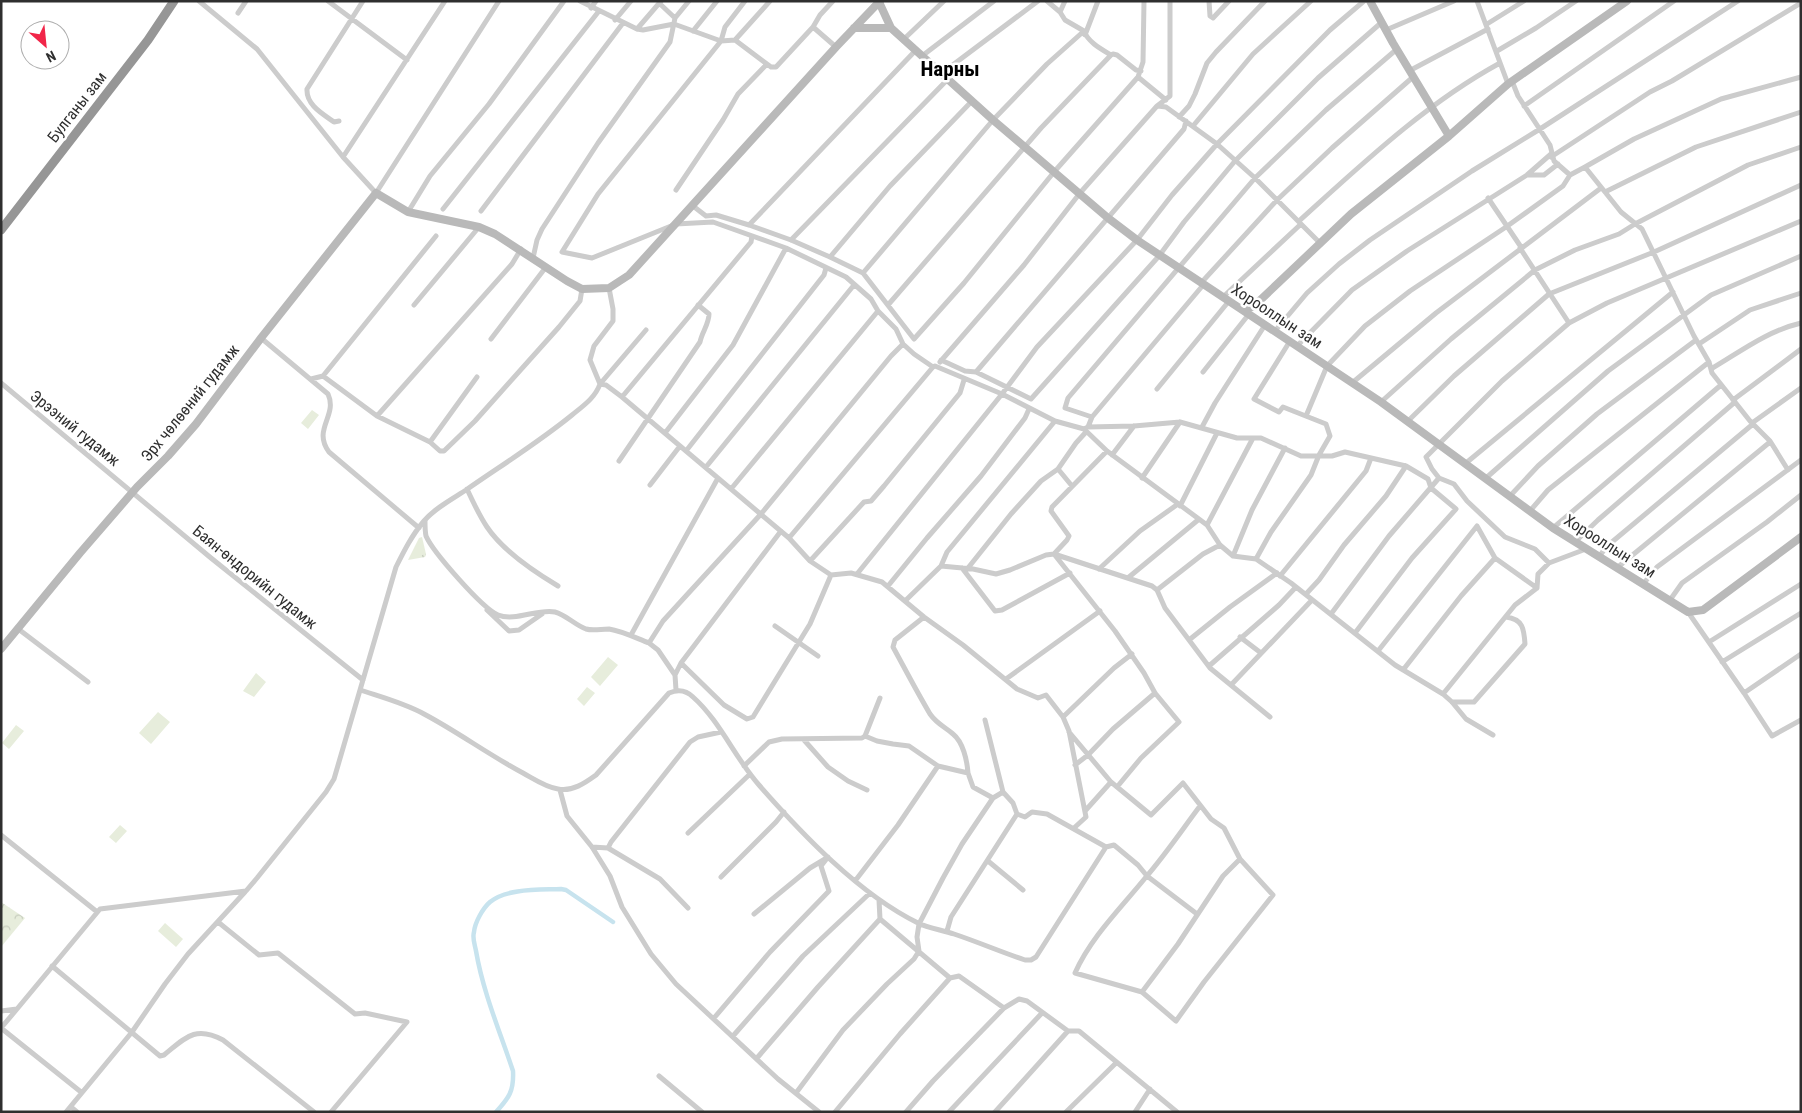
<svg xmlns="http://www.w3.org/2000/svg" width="1802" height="1113" viewBox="0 0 1802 1113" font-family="'Roboto Condensed',sans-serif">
<defs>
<pattern id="grass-tufts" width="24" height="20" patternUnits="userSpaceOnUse" patternTransform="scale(1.25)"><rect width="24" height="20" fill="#e7eddc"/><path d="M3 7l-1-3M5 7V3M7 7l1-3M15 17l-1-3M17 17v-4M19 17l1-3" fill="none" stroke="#c6ccbd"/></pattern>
<pattern id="park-crowns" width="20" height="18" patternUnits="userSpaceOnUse" patternTransform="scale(1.25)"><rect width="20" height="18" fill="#e7eddc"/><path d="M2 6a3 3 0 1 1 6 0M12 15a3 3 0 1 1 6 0" fill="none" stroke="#c6ccbd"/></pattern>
</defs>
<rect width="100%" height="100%" fill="#fff"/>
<path fill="url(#grass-tufts)" d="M422 537 426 554 425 557 408 560 419 538Z"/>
<path fill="url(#park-crowns)" d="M1 902 25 918 1 947Z"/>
<path fill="#e7eddc" d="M312 410 319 415 308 429 301 423Z
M608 657 618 665 600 686 591 677Z
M256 673 266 682 254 697 243 691Z
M587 687 595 693 584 706 577 699Z
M158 712 170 722 151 744 139 733Z
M16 725 24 731 9 749 2 743Z
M120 825 127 831 116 843 109 837Z
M165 923 183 939 176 947 158 931Z"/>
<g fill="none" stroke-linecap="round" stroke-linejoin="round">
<path stroke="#c7e3ee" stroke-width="4.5" d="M496 1112C509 1098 514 1091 513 1071 500 1032 483 992 476 951 475 945 472 938 474 932 475 922 483 908 490 902 507 888 540 890 561 889L566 890 613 922"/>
<path stroke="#ccc" stroke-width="5" d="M199 1 257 49 343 157
M328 1 407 60
M445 1 343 157 376 193 499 1
M580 1 637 29 643 30 674 24 721 41 735 40 771 67H776L813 27 836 47
M745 1 725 27 721 41 598 194 562 252 592 258 676 224 713 222 786 248 846 277 871 299 878 311 896 329 903 344 914 354 933 367 935 366 1002 394 1055 421 1084 429 1088 427 1134 426 1180 422 1237 438H1261L1301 456H1332L1345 452 1406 466 1428 479 1431 488 1456 509 1412 558 1355 633
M1047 1 1060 12 1065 20 1084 31C1088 42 1101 49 1111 55L1113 54 1117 55 1136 70 1141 71
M1209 1 1210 16 1213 18 1229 1
M1477 1 1508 84
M659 3 675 18
M591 8 596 1
M1060 12 1065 1
M238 13 246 1
M615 20 631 1
M1487 24 1524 1
M813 27 820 15 833 1
M637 29 661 1
M1386 30 1454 1
M693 31 717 1
M1085 35 1098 1
M904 39 944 1
M735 40 770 1
M1497 51 1536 28 1576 1
M922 56 994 1
M1409 71 1488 29
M942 73 1038 1
M1138 77 1166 100
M1512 81 1518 96 1550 145 1554 161 1570 175 1585 167 1621 212 1642 229 1694 336 1709 362 1712 373 1750 421 1770 441 1788 470
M1158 106 1166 107 1217 144 1255 178 1321 244
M1524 106 1674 1
M1179 117 1189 106 1195 94 1207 63 1216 52 1265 1
M339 121 334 122C323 114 306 105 307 89L363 1
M1193 126 1253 54 1311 1
M1551 157 1650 92 1672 81 1801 3
M1585 167 1634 139 1721 99 1801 77
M1527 175H1544L1558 164
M676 190 723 120 738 94 767 64
M1605 192 1696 147 1801 112
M1488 198 1521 247
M693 206 706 216 716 215 749 225 791 240 830 257 863 273 914 339 964 283 1054 172 1138 77 1143 62 1144 1
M443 209 599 11
M481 211 623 23
M408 212 430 176 489 104 564 1
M1299 221C1362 164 1425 104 1500 63
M749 225 916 50
M791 240 948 79
M1520 248 1569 323
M830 257 890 186 972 101
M533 258 537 240 542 229 598 143 670 42 675 18 689 1
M863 273 993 120 1047 64 1084 31
M1201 283 1277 200 1332 148 1413 77
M1223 297 1301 224
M414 305 479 227
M888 305 1041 128 1111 55
M646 330 600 384 606 385 622 397 789 538 810 561 831 575 851 573 882 582 924 617 963 645 1017 689 1038 698 1046 695 1063 717 1069 731 1086 817 1074 828
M1275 331 1307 293 1339 264 1370 240 1472 171 1540 129 1738 1
M261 338 328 394C338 416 312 429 329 452L419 528
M491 339 546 267
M1699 344 1750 310 1801 293
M1297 346 1352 290 1407 251 1527 175 1551 154
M941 360 965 371 976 372 1031 399 1159 256 1184 222 1235 161 1318 78 1382 22
M940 362 1024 265 1080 193 1157 106 1170 96V1
M1711 369C1740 352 1767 331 1801 323
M976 372 1184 129 1186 121
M1203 372 1249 314
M323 376 377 416 430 442 440 451H444L475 421 559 327 580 301 582 289
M311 379 323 376 436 236
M1 383 211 558 363 680
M1352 383 1436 313 1601 188
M1157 389 1229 301
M622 397 751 242 752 236
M1733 400 1801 349
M1381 402 1451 339 1535 270 1575 250 1619 234 1635 224 1748 165 1801 147
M377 416 512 264 521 249
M1306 416 1327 366 1365 326 1410 291 1506 227 1563 186 1570 175
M1092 417 1065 408 1068 398 1255 178 1326 110 1397 49
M1408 421 1454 376 1549 294 1654 252 1801 185
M1752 423 1801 388
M1088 427 1092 417 1204 284
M1202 427 1215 403 1265 325
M1084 429 1107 451 1207 525 1220 545 1233 556 1256 559 1291 583 1395 665 1443 694 1452 702 1466 719 1493 735
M665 433 733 345 786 248
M430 442 477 377
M686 451 824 275 826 268
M1107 451 1052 507 1051 511 1069 536 1067 540 1054 554 1152 586 1157 590 1165 608 1210 668 1270 717
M1112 455 1134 426
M619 461 700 342C702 332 709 324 709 314L698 305
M1466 463 1673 292
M706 467 854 285
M1058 469 1072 486
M1142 478 1180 422
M1486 478 1608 371 1711 295 1801 256
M650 485 680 446
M467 489C473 502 479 515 487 527 503 551 533 571 558 586
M731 489 878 311
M1510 496 1538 466 1597 414 1696 340
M1180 506 1217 433
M1530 511 1548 490 1709 362
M425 521C425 525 425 531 426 536 433 552 482 608 498 615 515 622 539 608 555 612 566 615 575 625 586 629 593 631 601 629 609 629 622 631 636 638 649 643
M1207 525 1253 438
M1553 528 1721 385
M789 538 933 367
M1575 542 1598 520 1735 402
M1586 549 1549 563 1535 549 1505 537 1467 501 1454 484 1439 478 1432 469 1426 457 1502 381 1569 323 1607 303 1801 221
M1233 556 1252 510 1285 448
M1599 557 1606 547 1753 424
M1256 559 1271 532 1311 475 1319 455 1330 436 1326 424 1283 407 1279 412 1254 399 1290 341
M810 561 864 502 871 501 884 486 960 393 964 380
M941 566 947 552 1055 421
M1618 567 1770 442
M962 568 995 611 1002 610 1070 573
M968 568 1011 514 1041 481 1058 469 1076 443 1086 432
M1099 569 1140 531 1178 504
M857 574 1002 394 1037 347 1137 240 1172 195 1217 144 1330 30 1364 1
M1280 576 1366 471 1371 458
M1129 577 1198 520
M1644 583 1657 567 1801 460
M888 586 927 538 981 476 1025 418 1029 409
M1157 590 1203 554 1220 545
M1306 594 1319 580 1344 545 1386 496 1406 466
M1670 600 1682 583 1767 522 1801 495
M905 601 941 566 973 569 996 574 1010 570 1046 555 1054 554 1115 631 1144 673 1155 693 1179 722 1141 758 1117 787
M487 610 509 631 519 630 542 614
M1688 612 1744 693 1772 736 1801 720
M1331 614 1389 536 1439 478
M924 617 895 640 893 647C905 669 917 692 930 714 937 724 945 727 953 734 963 742 967 760 968 773
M775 626 818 656
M17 628 88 682
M631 635 718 478
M1240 637 1261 653
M1189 640 1230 607 1277 573
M1709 642 1801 584
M1378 651 1477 526 1495 558
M1722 662 1801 613
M681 663 724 705 747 719 753 717 810 624 831 575
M1209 666 1279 605 1296 587
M1403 670 1461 596 1495 558 1537 588
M675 675 658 650 649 643 663 621 684 598 761 514 891 356 903 344
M1006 679 1100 611
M1231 685 1312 600
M360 690C381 697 404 703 424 714 458 732 489 755 523 773 534 779 545 787 558 789 572 792 585 783 596 775L669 693C678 689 686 690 693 697 720 721 735 758 759 785 802 834 859 894 918 923 928 928 942 930 954 934 978 942 1001 952 1025 960H1031L1036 957 1106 847
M676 690 675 675 681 663 781 531
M1744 693 1801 654
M1443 694 1515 605 1537 588 1538 574 1549 563
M1452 702H1474L1525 644C1524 629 1523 619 1506 617
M1063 717 1114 668 1132 654
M985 720 1003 792 1013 803 1017 814 1025 817 1032 812 1047 814 1106 847 1114 845 1138 865 1147 876 1197 914
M1069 732 1111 782 1151 815 1183 783 1211 819 1224 828 1240 859 1273 895 1204 982 1176 1021 1142 992 1178 944 1223 876 1240 859
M865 736 880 698
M804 740 828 767 848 781 867 790
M1075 765 1088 755 1113 729 1155 693
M744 766 769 742 782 739 862 738 865 736 877 741 893 744 909 746 938 766 968 773 973 787 993 798
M560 790 567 816 592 847 610 876 622 907 651 954 676 984 778 1079 819 1112
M1085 811 1111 782
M688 833 750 774
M1 835 96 911
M592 847 608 848 660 879 688 908
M608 848 611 842 690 742 698 737 721 732
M988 861 1023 890
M721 877 776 822 784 812
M855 881 898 825 938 766
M754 914 810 868 825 859
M880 919 950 978 959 976 1004 1008 1019 999 1027 1001 1068 1031H1079L1177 1112
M218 922 259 955 278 953 355 1014 365 1013 407 1022 331 1112
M947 931 951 917 1017 814
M52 966 160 1056 164 1055C185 1038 195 1025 223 1040L314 1112
M1142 992 1075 973C1091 937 1121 908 1146 877 1165 855 1182 830 1200 806
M1 1011 17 1009 100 909 246 891 257 878 326 792 334 779 396 567C404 551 412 535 424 521 435 508 452 499 466 490 502 465 539 442 572 415 583 406 595 398 600 384L590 360 594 346 613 321V309L609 288
M714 1018 770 952 829 891 821 866 828 857
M1 1028 81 1092
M1 1028 17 1009
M733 1036 803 956 870 893
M757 1058 818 987 880 919 879 900
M659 1076 702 1112
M796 1093 843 1030 887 984 914 959 919 951 917 937 919 924 943 878 962 844 993 798 1003 792
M71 1107 77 1112
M66 1112 132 1032 165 984 188 954 245 892
M835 1112 900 1034 950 978
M906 1112 933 1081 1004 1008
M949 1112 1042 1013
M995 1112 1068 1031
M1066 1112 1116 1063
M1135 1112 1150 1089"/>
<path stroke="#b9b9b9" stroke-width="8" d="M1370 1 1393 43 1449 136
M879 2 891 28 993 120 1108 218 1137 240 1381 402 1553 528 1688 612 1703 610 1801 537
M854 28H891
M1244 310 1254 306 1351 214 1449 136 1508 84 1627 1
M1 649 80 553 137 487 168 456 196 424 261 338 376 193 408 212 479 227 495 234 567 281 582 289 609 288 629 275 836 47 880 1"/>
<path stroke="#969696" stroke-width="9" d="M1 230 148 40 174 1"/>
</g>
<g text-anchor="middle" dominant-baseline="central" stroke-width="5" stroke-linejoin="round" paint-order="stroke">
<g font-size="16" fill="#2f2f2f" stroke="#fff">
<text transform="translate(77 107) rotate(-52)">Булганы зам</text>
<text transform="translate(1277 316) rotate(33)">Хорооллын зам</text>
<text transform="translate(190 403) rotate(-51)">Эрх чөлөөний гудамж</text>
<text transform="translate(75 428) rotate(39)">Эрээний гудамж</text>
<text transform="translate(1610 546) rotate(32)">Хорооллын зам</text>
<text transform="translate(255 577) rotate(39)">Баян-өндорийн гудамж</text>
</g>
<g font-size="21" font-weight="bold" fill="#000" stroke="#fff">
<text x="950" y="69">Нарны</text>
</g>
</g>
<rect width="1802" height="1113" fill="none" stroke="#2f2f2f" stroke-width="5"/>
<g transform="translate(45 45) rotate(153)"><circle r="24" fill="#ffffff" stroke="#acacac"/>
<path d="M0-4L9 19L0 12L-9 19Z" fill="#f12649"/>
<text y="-8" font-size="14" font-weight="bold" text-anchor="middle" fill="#2f2f2f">N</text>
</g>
</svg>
